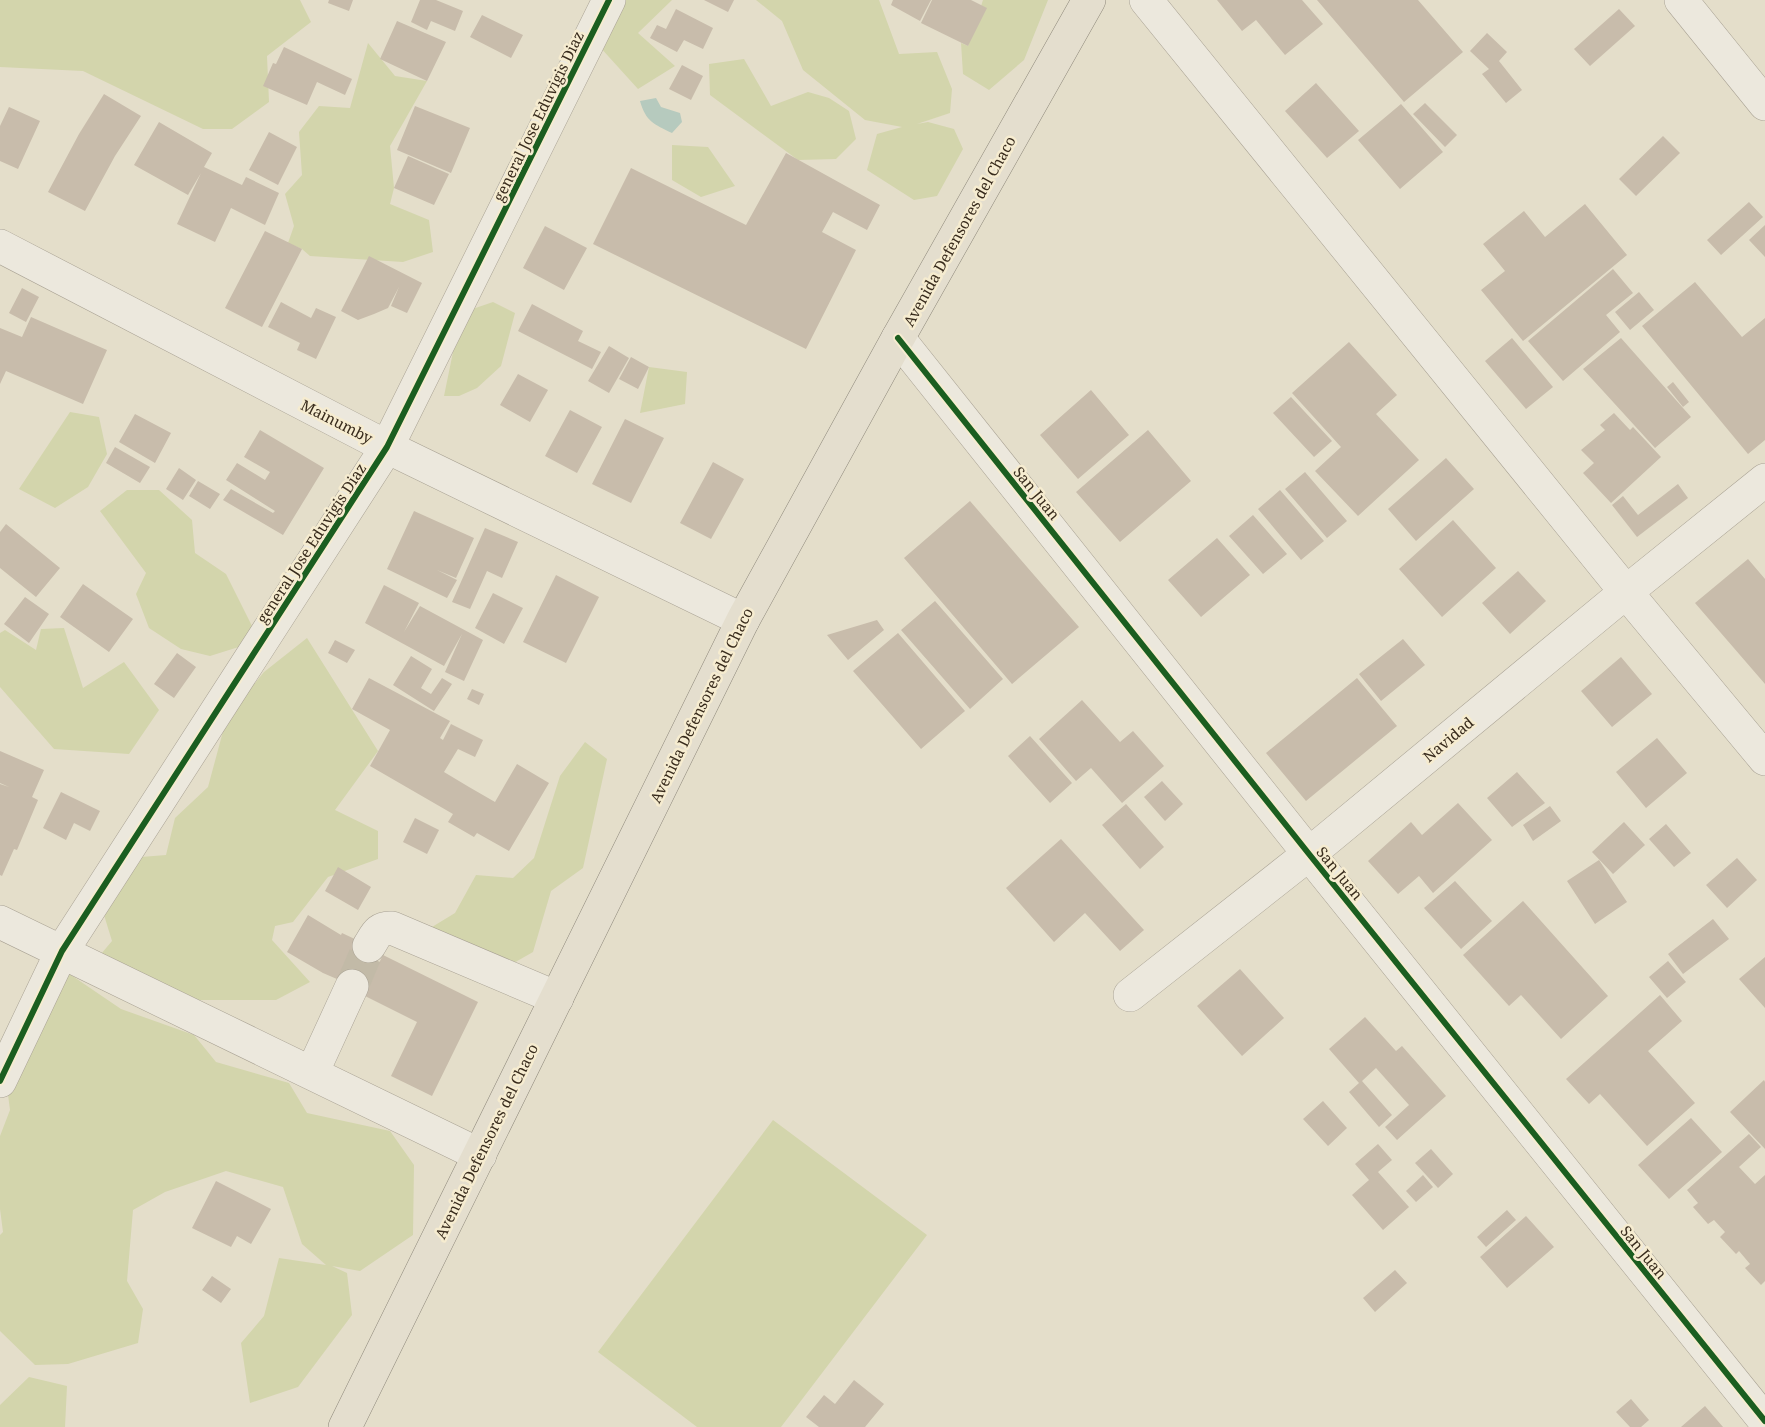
<svg xmlns="http://www.w3.org/2000/svg" width="1765" height="1427" viewBox="0 0 1765 1427" font-family="'Noto Serif',serif">
<rect width="100%" height="100%" fill="#e4deca"/>
<path fill="#d3d5ac" d="M0 0H300L311 22 267 56 269 102 232 129H203L83 71 0 67Z
M619 0H672L638 33 675 66 638 89 599 46Z
M756 0H879L899 54 937 52 952 89 950 113 917 124 928 122 954 129 963 149 937 196 914 200 867 170 877 134 902 127 865 120 803 70 782 21Z
M983 0H1048L1024 60 989 90 963 74 961 43 968 46Z
M368 43 395 76 427 81 390 146 394 188 390 204 429 220 433 252 403 262 310 256 302 249 288 243 294 226 285 194 302 175 299 132 319 106 350 108Z
M744 59 771 106 808 92 829 98 849 111 856 139 836 159 798 160 710 95 709 64Z
M672 145 708 147 735 186 701 197 672 180Z
M493 302 515 313 501 366 477 388 459 396H444L461 313Z
M649 367 687 372 685 404 640 413Z
M70 412 99 417 107 454 88 487 55 508 19 489Z
M127 490H159L192 520 195 553 226 574 253 628 245 645 210 656 181 649 149 628 136 594 146 573 100 511Z
M64 628 83 688 124 662 159 710 129 754 54 749 0 687V633L5 630 36 650 41 629Z
M307 638 378 751 335 810 378 831V859L328 877 293 922 275 926 272 940 310 982 276 1000H196L101 954 112 941 104 915 141 857 166 855 175 818 208 787 225 724 241 700 264 672Z
M585 742 607 759 583 868 551 891 533 952 496 973 432 927 455 913 476 875 513 878 534 858 560 776Z
M68 973 121 1009 194 1035 216 1062 289 1083 307 1113 390 1131 414 1165 413 1235 360 1271 332 1266 347 1273 352 1315 298 1387 250 1403 241 1343 264 1316 279 1258 326 1265 302 1244 283 1187 226 1171 165 1192 133 1210 127 1281 143 1309 138 1343 68 1364 35 1365 0 1331V1235L3 1232 0 1209V1136L10 1110 4 1064Z
M773 1120 927 1235 781 1427H697L598 1352Z
M29 1377 67 1386 65 1427H0V1405Z"/>
<path fill="#b6cabe" d="M656 98 661 107 680 113 682 122 672 133C654 124 646 122 640 101Z"/>
<path fill="#c8bcab" d="M329 0H353L349 11 328 3Z
M420 0H436L463 11 455 31 431 21 427 30 411 22Z
M704 0H734L728 12Z
M893 0H931L920 21 891 5Z
M932 0H971L987 8 968 46 921 23Z
M1217 0H1302L1323 24 1285 55 1256 20 1242 31Z
M1317 0H1418L1463 52 1404 102Z
M676 9 713 28 703 49 684 40 677 52 650 38 657 25 666 29Z
M1619 9 1635 26 1590 66 1574 49Z
M482 15 523 35 511 58 470 37Z
M397 21 446 42 427 81 380 59Z
M1487 33 1507 52 1499 61 1522 90 1506 103 1482 74 1489 69 1470 51Z
M284 47 352 79 345 95 317 82 307 105 263 86 273 63 276 64Z
M682 65 703 76 691 100 669 89Z
M1316 83 1359 131 1327 158 1285 111Z
M104 94 141 116 115 156 85 211 48 192 79 134Z
M1425 103 1457 135 1445 147 1413 114Z
M1401 104 1443 152 1400 189 1358 140Z
M415 106 470 128 451 173 397 150Z
M9 107 40 121 18 169 0 161V126Z
M159 122 212 153 204 167 242 185 246 177 279 193 265 225 231 208 215 242 177 224 201 173 188 195 134 165Z
M269 132 297 147 278 185 249 170Z
M1663 136 1680 153 1636 196 1619 179Z
M786 153 880 205 867 230 833 212 822 232 856 250 806 349 593 244 631 168 746 225Z
M408 156 449 174 434 205 394 188Z
M1749 202 1763 217 1721 255 1707 240Z
M1585 204 1627 255 1523 341 1481 290 1505 271 1483 244 1524 211 1545 237Z
M1765 225V257L1749 240Z
M545 226 587 248 564 290 523 268Z
M265 231 302 249 262 327 225 308Z
M369 256 422 283 407 313 391 306 399 287 388 308 374 314 358 320 341 311Z
M1613 269 1633 293 1606 315 1620 332 1563 381 1528 341Z
M1695 282 1742 337 1765 318V440L1748 454 1642 326Z
M22 288 39 297 26 322 9 313Z
M1639 292 1654 310 1630 330 1615 312Z
M281 302 311 318 316 308 336 317 316 359 297 350 300 343 268 327Z
M532 304 583 331 578 341 601 352 592 369 518 331Z
M31 317 107 350 83 404 6 371 0 384V328L22 337Z
M1512 338 1553 387 1526 409 1485 361Z
M1621 338 1691 417 1655 448 1583 369Z
M1349 342 1397 395 1376 414 1419 460 1358 516 1315 471 1341 447 1292 393Z
M609 346 629 358 609 393 588 381Z
M631 357 649 367 638 389 619 379Z
M518 374 548 390 530 422 500 405Z
M1673 382 1689 402 1683 407 1667 387Z
M1091 390 1129 435 1078 479 1040 435Z
M1291 397 1332 441 1314 457 1273 413Z
M570 410 602 427 577 473 545 456Z
M1614 413 1630 430 1633 427 1661 457 1611 503 1583 473 1594 463 1581 450 1605 430 1600 425Z
M135 414 171 433 155 463 119 442Z
M625 419 664 438 631 503 592 484Z
M260 430 324 468 283 535 223 500 231 489 273 513 275 511 226 480 237 463 265 480 270 472 244 457Z
M1148 430 1191 481 1120 542 1076 492Z
M115 447 150 467 140 483 106 463Z
M1446 458 1474 489 1416 541 1388 509Z
M713 462 744 479 711 539 680 523Z
M179 468 196 480 183 500 166 489Z
M1305 472 1347 521 1327 538 1285 489Z
M198 481 220 494 210 509 189 496Z
M1678 484 1688 498 1637 537 1612 505 1623 496 1638 515Z
M1280 490 1324 541 1301 560 1258 509Z
M970 501 1079 627 1012 684 904 558Z
M414 511 474 538 456 578 437 570 457 580 447 598 387 569Z
M1253 515 1287 554 1263 574 1229 536Z
M1453 520 1496 568 1442 617 1399 569Z
M6 524 60 568 36 597 0 568V532Z
M485 528 518 542 502 578 487 571 470 609 452 602Z
M1217 538 1250 575 1201 617 1168 580Z
M1748 559 1765 579V684L1695 603Z
M1518 571 1546 601 1510 634 1482 603Z
M556 575 599 597 566 663 523 642Z
M83 584 133 619 109 652 60 617Z
M384 585 419 603 404 632 420 606 483 640 464 681 445 672 462 634 444 666 365 623Z
M493 593 523 608 504 644 475 628Z
M25 597 49 614 29 643 4 624Z
M935 601 1003 679 970 709 901 630Z
M877 620 884 630 848 660 827 635Z
M898 633 965 711 921 749 853 671Z
M1403 639 1425 665 1381 701 1359 674Z
M335 640 355 650 347 663 328 653Z
M177 653 196 667 174 698 154 684Z
M411 656 432 669 421 688 431 694 442 678 452 684 434 711 393 685Z
M1621 657 1652 694 1612 727 1581 691Z
M369 678 450 721 440 738 443 740 451 724 483 740 475 757 458 749 444 772 469 787 495 802 517 764 549 783 509 851 477 833 474 837 448 822 453 814 370 766 390 730 352 709Z
M1357 678 1397 726 1306 801 1266 753Z
M472 689 484 694 479 705 467 699Z
M1082 700 1120 742 1133 731 1164 766 1122 803 1091 768 1076 781 1039 739Z
M1030 736 1072 783 1050 803 1008 756Z
M1657 738 1687 773 1646 808 1616 772Z
M0 751 44 770 32 797 38 800 17 850 14 849 2 876 0 875V784L9 787 0 783Z
M1517 772 1545 803 1512 827 1487 798Z
M1162 781 1183 804 1165 821 1144 797Z
M61 792 100 811 90 831 74 823 66 840 43 828Z
M1458 803 1492 840 1433 893 1419 876 1398 894 1368 861 1411 822 1422 835Z
M1126 804 1164 847 1140 869 1102 825Z
M1550 806 1561 821 1533 841 1523 825Z
M415 818 439 830 427 854 403 842Z
M1624 822 1645 845 1613 874 1592 852Z
M1666 824 1691 853 1674 867 1649 839Z
M1061 839 1144 930 1120 951 1085 913 1054 942 1006 888Z
M1737 858 1757 880 1727 908 1706 885Z
M1599 860 1627 902 1595 924 1567 881Z
M338 867 371 887 358 910 325 891Z
M1455 881 1492 921 1461 949 1424 908Z
M1523 901 1608 996 1561 1039 1521 995 1509 1006 1463 955Z
M308 915 341 935 342 933 378 950 360 989 323 973 287 952Z
M1713 919 1729 939 1683 974 1668 954Z
M383 955 478 1002 432 1096 391 1076 417 1022 363 995Z
M1765 957V1008L1739 979Z
M1668 961 1686 982 1667 998 1649 977Z
M1240 969 1284 1018 1242 1056 1197 1006Z
M1660 995 1682 1021 1648 1051 1695 1103 1647 1146 1600 1094 1589 1104 1566 1079Z
M1365 1017 1396 1051 1402 1046 1446 1096 1397 1140 1385 1127 1409 1105 1376 1068 1362 1081 1392 1115 1379 1127 1349 1092 1359 1083 1329 1049Z
M1764 1080 1765 1082V1149L1730 1112Z
M1323 1101 1347 1128 1328 1146 1303 1119Z
M1691 1118 1722 1152 1669 1199 1638 1165Z
M1749 1134 1761 1147 1739 1167 1755 1184 1765 1175V1281L1761 1285 1745 1268 1750 1264 1739 1251 1736 1254 1720 1237 1725 1232 1714 1220 1708 1224 1693 1207 1698 1203 1687 1190Z
M1378 1144 1392 1160 1378 1172 1409 1207 1383 1230 1352 1195 1369 1180 1355 1164Z
M1431 1149 1453 1174 1438 1188 1415 1163Z
M1423 1175 1433 1187 1416 1202 1406 1191Z
M216 1181 271 1209 251 1244 237 1236 231 1247 192 1228Z
M1507 1210 1516 1220 1486 1247 1477 1237Z
M1526 1216 1554 1247 1507 1288 1480 1257Z
M1395 1270 1407 1283 1375 1312 1363 1298Z
M212 1276 231 1289 221 1303 202 1290Z
M854 1380 884 1404 865 1427H819L806 1417 824 1395 835 1404Z
M1631 1399 1649 1420 1641 1427H1630L1616 1412Z
M1705 1406 1723 1427H1681Z"/>
<g fill="none" stroke-linecap="round" stroke-linejoin="round">
<path stroke="#c2baa7" stroke-width="33" stroke-dasharray="33 16" stroke-linecap="butt" d="M352 986 369 946"/>
<defs>
<path id="minor" d="M1146 0 1626 592 1765 759
M1681 0 1765 104
M0 246 387 447 743 620
M898 338 1309 854 1765 1421
M0 922 480 1155
M369 946C376 935 378 927 392 928L557 998
M1130 995 1309 854 1626 592 1765 480
M312 1073 352 986
M0 1081 62 951 387 447 609 0"/>
<path id="major" d="M345 1427 743 620 898 338 1089 0"/>
</defs>
<use href="#minor" stroke="#a9a294" stroke-width="34"/>
<use href="#major" stroke="#8e887b" stroke-width="34"/>
<use href="#minor" stroke="#ece8dd" stroke-width="33"/>
<use href="#major" stroke="#e4dece" stroke-width="33"/>
<defs>
<path id="cycleway" d="M898 338 1309 854 1765 1421
M0 1081 62 951 387 447 609 0"/>
</defs>
<use href="#cycleway" stroke="#f6ecd0" stroke-width="10"/>
<use href="#cycleway" stroke="#1b5e20" stroke-width="6"/>
</g>
<g text-anchor="middle" dominant-baseline="central" stroke-width="5" stroke-linejoin="round" paint-order="stroke">
<g font-size="15" fill="#382b1c" stroke="#f6ecd0">
<text transform="translate(538 116) rotate(-64)">general Jose Eduvigis Diaz</text>
<text transform="translate(959 231) rotate(-61)">Avenida Defensores del Chaco</text>
<text transform="translate(337 421) rotate(27)">Mainumby</text>
<text transform="translate(1037 493) rotate(51)">San Juan</text>
<text transform="translate(311 543) rotate(-57)">general Jose Eduvigis Diaz</text>
<text transform="translate(701 705) rotate(-64)">Avenida Defensores del Chaco</text>
<text transform="translate(1448 739) rotate(-40)">Navidad</text>
<text transform="translate(1340 873) rotate(51)">San Juan</text>
<text transform="translate(486 1141) rotate(-64)">Avenida Defensores del Chaco</text>
<text transform="translate(1644 1252) rotate(51)">San Juan</text>
</g>
</g>
</svg>
